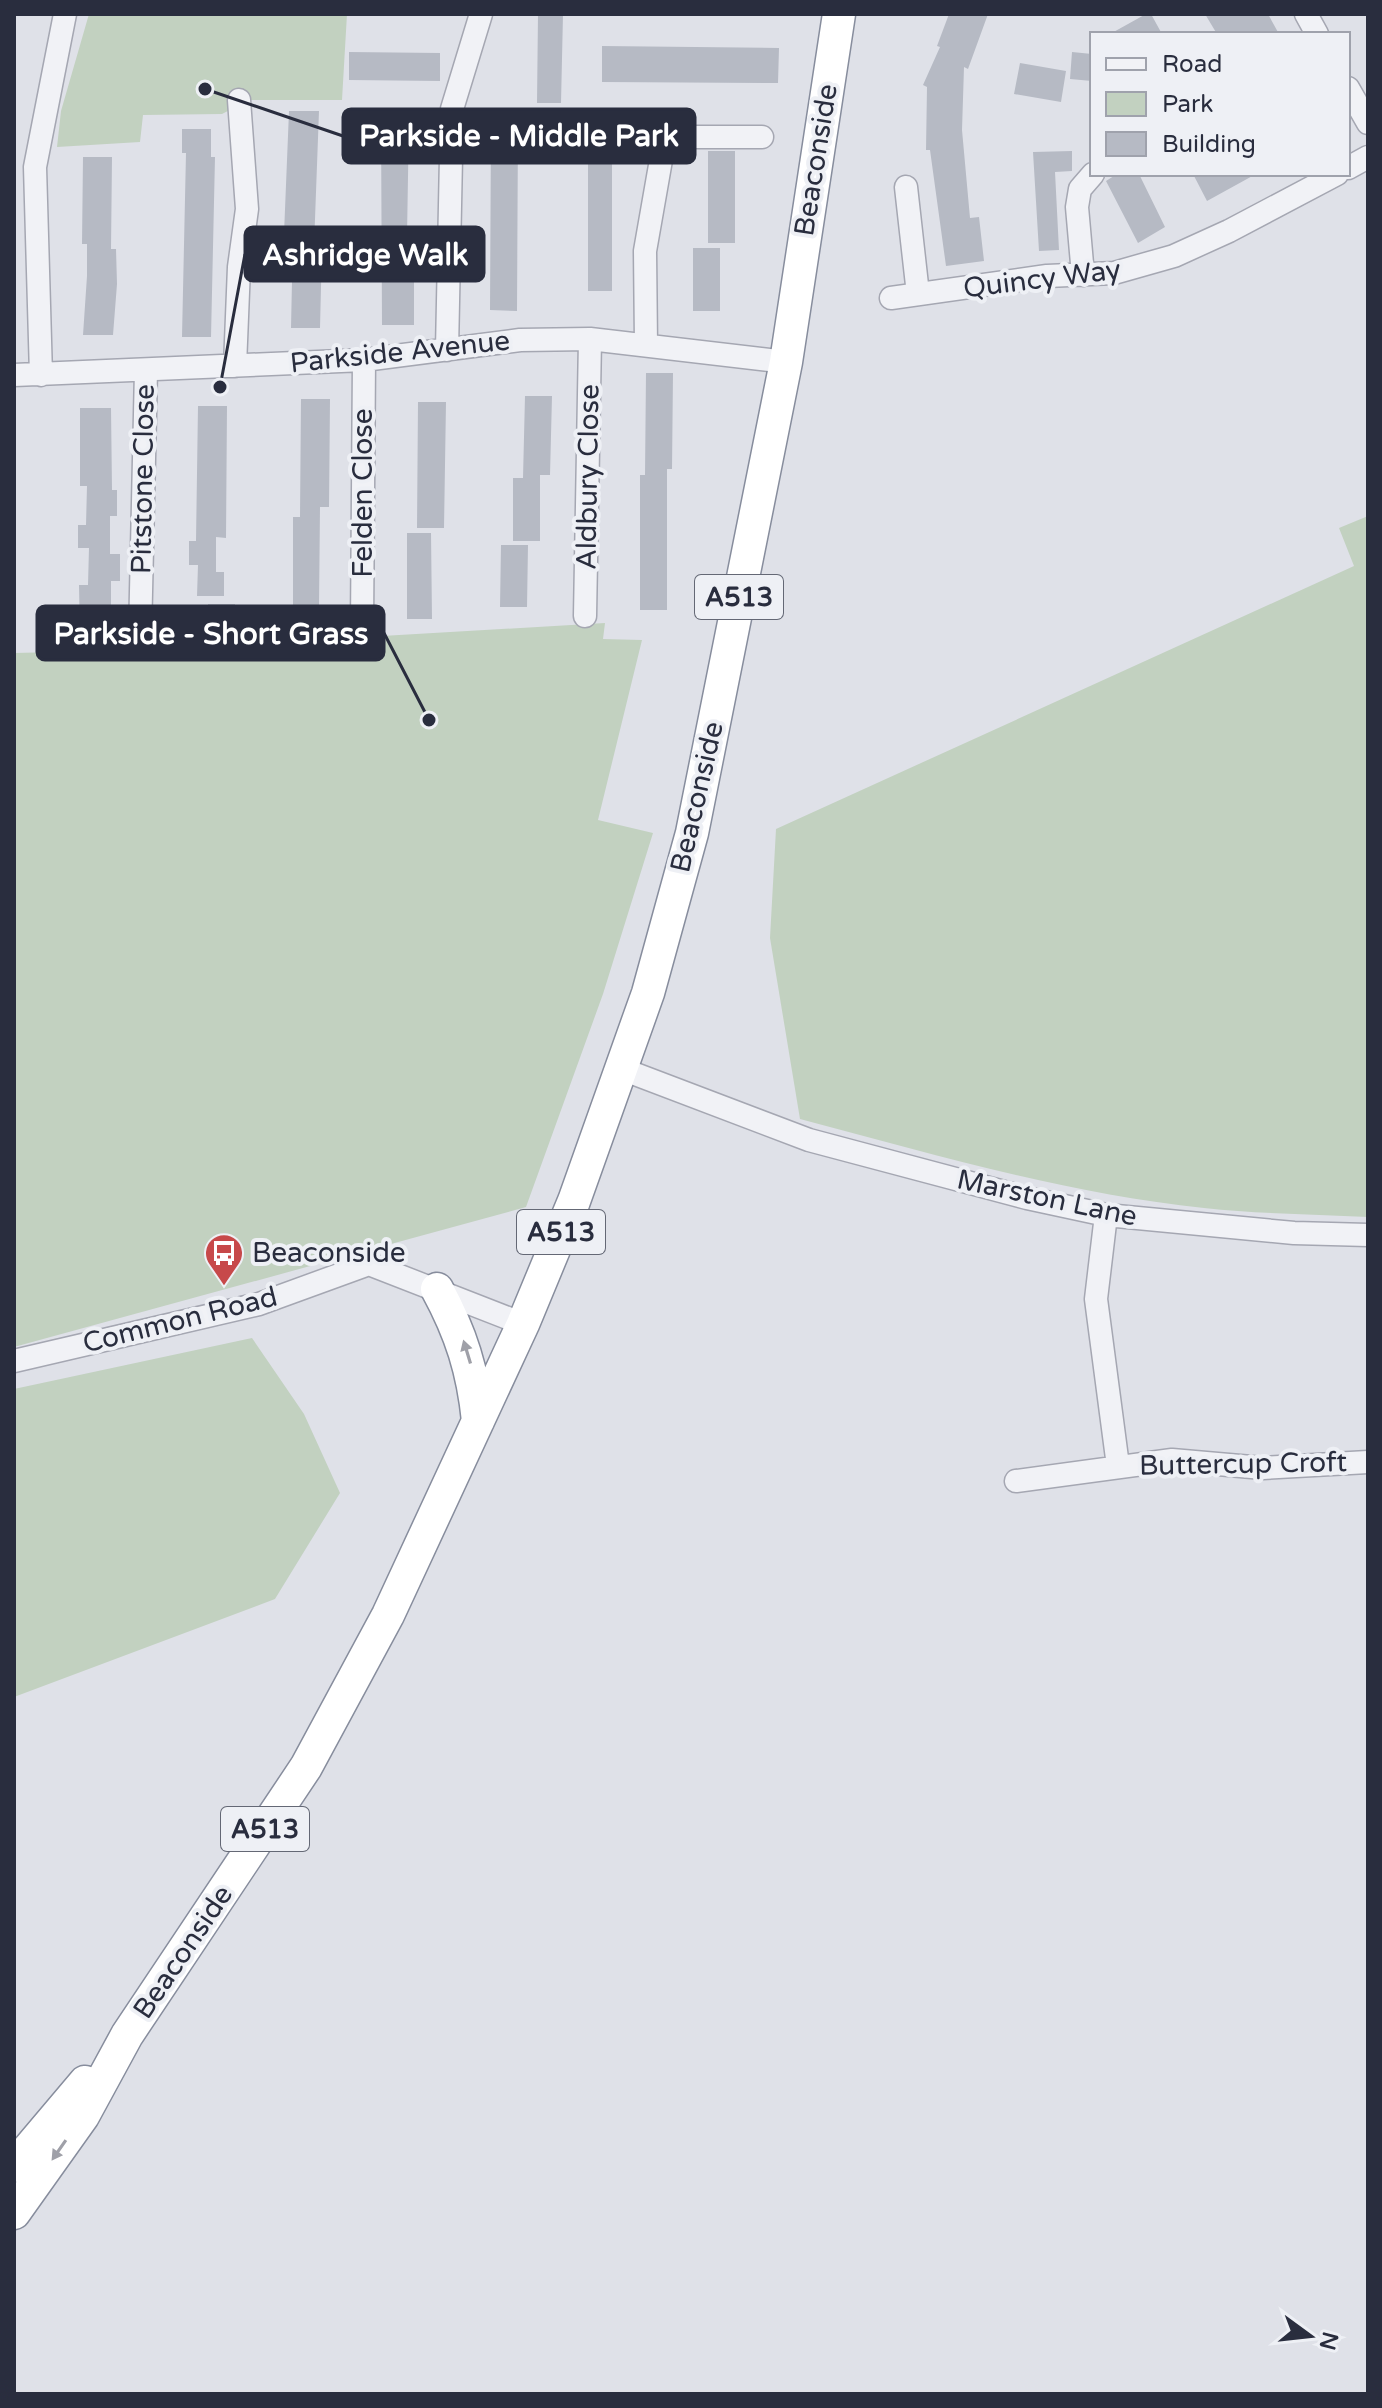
<svg xmlns="http://www.w3.org/2000/svg" width="1382" height="2408" viewBox="0 0 1382 2408" font-family="'Varela Round',sans-serif">
<rect width="100%" height="100%" fill="#dfe1e8"/>
<path fill="#c2d1c0" d="M89 14H347L342 100H249L222 114 143 115 140 142 57 147 61 111Z
M1368 516V1217C1314 1214 1258 1214 1204 1208 1067 1194 933 1154 800 1119L770 938 776 829 1354 566 1339 528Z
M605 623 603 639 642 640 598 820 653 833 603 994 526 1207 14 1347V653L143 650Z
M252 1338 304 1414 340 1493 275 1599 14 1697V1389Z"/>
<path fill="#b6bac4" d="M538 14H563L561 103H537Z
M949 14H988L968 69 964 67 962 130 970 218 979 217 984 261 946 266 930 150H926L927 87 923 85 940 47 937 46Z
M1146 14H1151L1162 34H1110Z
M1205 14H1268L1279 34H1217Z
M602 46 779 48 778 83 602 82Z
M349 52 440 53V81L349 80Z
M1072 52 1092 54V81L1070 79Z
M1020 63 1066 71 1061 102 1014 94Z
M289 111H319L314 246H322L320 328H291L293 234H284Z
M381 117H409L407 236H414V325H382Z
M491 123H518L517 311 490 310Z
M588 128H612V291H588Z
M182 129H211V157H215L211 337H182L186 153H182Z
M708 151H735V243H708Z
M1072 151V171L1055 172 1059 250 1039 251 1033 152Z
M83 157H112L111 249H116L117 284 113 335H83L87 276V244H82Z
M1117 174H1139L1165 227 1138 243 1106 181Z
M1193 174H1256L1207 201Z
M693 248H720V311H693Z
M646 373H673L672 469H667V610H640V475H645Z
M525 396H552L550 475H540V541H513V478H523Z
M301 399H330L329 507H320L319 607H293V517H300Z
M418 402H446L444 528H417Z
M198 406H227L226 538 216 537V572H224V596H197L198 565H189V541H196Z
M80 408H111L112 490H117V516H110V554H120V581H111V637L80 636 79 585H88L89 548H78V525H86L87 486H80Z
M407 533H431L432 619H407Z
M501 545H528L527 607H500Z
M208 604H235V628H208Z"/>
<g fill="none" stroke-linecap="round" stroke-linejoin="round">
<defs>
<path id="minor" d="M1306 14 1317 34
M1348 88 1368 123
M632 137H762
M1348 168 1368 157
M906 187 918 294
M1083 275 1077 207 1080 189 1093 174
M891 298 1047 276 1114 273 1174 256 1229 231 1337 174
M646 344 645 251 665 137
M447 350 452 109 481 14
M235 366 239 267 247 209 239 100
M14 375 364 360 520 340 590 339 786 362
M41 375 35 167 65 14
M585 616 590 339
M362 626 364 360
M140 636 146 370
M622 1069 809 1140 1027 1198 1106 1215 1294 1233 1368 1235
M1106 1215 1096 1299 1118 1466
M14 1361 259 1304 369 1264 523 1324
M1016 1481 1172 1460 1263 1468 1368 1462"/>
<path id="highway" d="M437 1289C461 1333 473 1371 478 1421
M14 2166 85 2082
M14 2213 83 2116 127 2035 306 1767 388 1615 523 1324 574 1201 648 993 692 833 786 362 839 14"/>
</defs>
<use href="#minor" stroke="#a5a7b2" stroke-width="25"/>
<use href="#highway" stroke="#878d9d" stroke-width="35"/>
<use href="#minor" stroke="#f1f2f6" stroke-width="22"/>
<use href="#highway" stroke="#fff" stroke-width="32"/>
</g>
<defs><path id="oneway-solid" d="M-6-.8H1V-3.2L6.5 0L1 3.2V.8H-6Z" transform="scale(2)"/></defs>
<g fill="#9fa0a8">
<use href="#oneway-solid" transform="translate(467 1352) rotate(-107)"/>
<use href="#oneway-solid" transform="translate(59 2150) rotate(125)"/>
</g>
<defs>
<symbol id="bus-pin" viewBox="-11 -11 22 30"><path d="M0 17L-7.5 6A9.5 9.5 0 1 1 7.5 6Z" fill="#c7494a" stroke="#eef0f5"/><path d="M-5-6H5V4H4V6H2V4H-2V6H-4V4H-5ZM-3.5-4V0h7V-4ZM-3.5 1.2v1.5H-2V1.2ZM2 1.2v1.5H3.5V1.2Z" fill="#fff"/></symbol>
</defs>
<g fill-rule="evenodd">
<use href="#bus-pin" x="202" y="1231" width="44" height="60"/>
</g>
<g text-anchor="middle" dominant-baseline="central" stroke-width="8" stroke-linejoin="round" paint-order="stroke">
<g fill="#eef0f5" stroke="#646875" stroke-width="2">
<rect x="695" y="575" width="88" height="44" rx="6"/>
<rect x="517" y="1210" width="88" height="44" rx="6"/>
<rect x="221" y="1807" width="88" height="44" rx="6"/>
</g>
<g font-size="26" font-weight="bold" fill="#292d3e">
<text x="739" y="597">A513</text>
<text x="561" y="1232">A513</text>
<text x="265" y="1829">A513</text>
</g>
<g font-size="28" fill="#292d3e" stroke="#eef0f5">
<text transform="translate(816 160) rotate(-81)">Beaconside</text>
<text transform="translate(1042 279) rotate(-7)">Quincy Way</text>
<text transform="translate(400 352) rotate(-6)">Parkside Avenue</text>
<text transform="translate(588 477) rotate(-89)">Aldbury Close</text>
<text transform="translate(143 479) rotate(-89)">Pitstone Close</text>
<text transform="translate(363 493) rotate(-90)">Felden Close</text>
<text transform="translate(697 797) rotate(-77)">Beaconside</text>
<text transform="translate(1047 1198) rotate(12)">Marston Lane</text>
<text transform="translate(180 1320) rotate(-14)">Common Road</text>
<text transform="translate(1243 1464) rotate(-1)">Buttercup Croft</text>
<text transform="translate(183 1952) rotate(-56)">Beaconside</text>
</g>
<g font-size="28" fill="#292d3e" stroke="#eef0f5" text-anchor="start">
<text x="252" y="1253">Beaconside</text>
</g>
</g>
<path fill="none" stroke="#292d3e" stroke-width="3" d="M205 89L343 136M220 387L245 254M429 720L384 633"/>
<g fill="#292d3e" stroke="#eef0f5" stroke-width="3">
<circle cx="205" cy="89" r="8"/>
<circle cx="220" cy="387" r="8"/>
<circle cx="429" cy="720" r="8"/>
</g>
<g fill="#292d3e" stroke="#292d3e" stroke-width="3">
<rect x="343" y="109" width="352" height="54" rx="8"/>
<rect x="245" y="227" width="239" height="54" rx="8"/>
<rect x="37" y="606" width="347" height="54" rx="8"/>
</g>
<g font-size="30" text-anchor="middle" font-weight="bold" fill="#fff">
<text x="519" y="146">Parkside - Middle Park</text>
<text x="365" y="265">Ashridge Walk</text>
<text x="211" y="644">Parkside - Short Grass</text>
</g>
<rect width="1382" height="2408" fill="none" stroke="#292d3e" stroke-width="32"/>
<rect x="1090" y="32" width="260" height="144" fill="#eef0f5" stroke="#9fa2ac" stroke-width="2"/>
<rect x="1106" y="58" width="40" height="12" fill="#f1f2f6" stroke="#9fa2ac" stroke-width="2"/>
<text x="1162" y="72" font-size="24" fill="#292d3e">Road</text>
<rect x="1106" y="92" width="40" height="24" fill="#c2d1c0" stroke="#9fa2ac" stroke-width="2"/>
<text x="1162" y="112" font-size="24" fill="#292d3e">Park</text>
<rect x="1106" y="132" width="40" height="24" fill="#b6bac4" stroke="#9fa2ac" stroke-width="2"/>
<text x="1162" y="152" font-size="24" fill="#292d3e">Building</text>
<g transform="translate(1310 2336) rotate(105)" stroke="#eef0f5" stroke-width="6" paint-order="stroke">
<path d="M0-6L14 30L0 20L-14 30Z" fill="#292d3e"/>
<text y="-12" font-size="22" font-weight="bold" text-anchor="middle" fill="#292d3e">N</text>
</g>
</svg>
